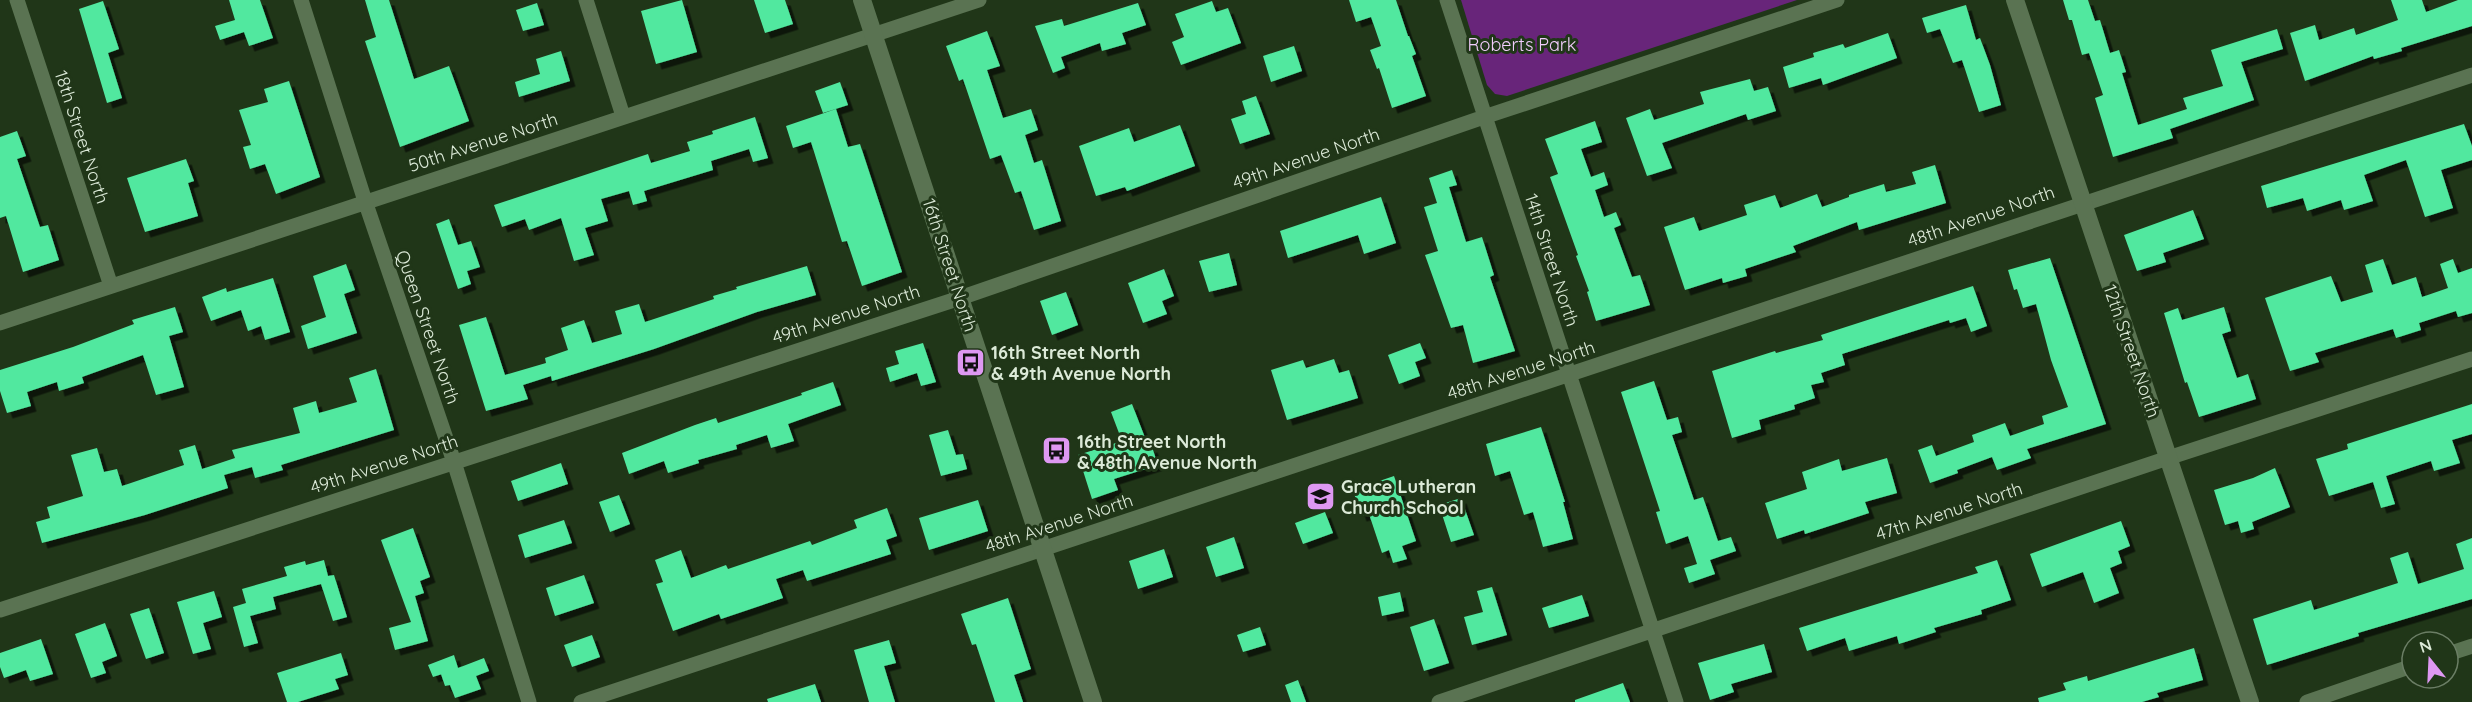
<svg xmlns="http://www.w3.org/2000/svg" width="2472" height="702" viewBox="0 0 2472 702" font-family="Quicksand,sans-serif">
<defs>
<filter id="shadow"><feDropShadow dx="5.5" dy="5.5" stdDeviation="0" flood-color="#0009"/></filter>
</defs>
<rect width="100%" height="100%" fill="#203618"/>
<path fill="#68257a" d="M1461 0H1797L1507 96 1495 94 1487 85Z"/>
<path fill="#51e89f" filter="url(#shadow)" d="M229 0H260L273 38 249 46 244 32 220 40 215 26 235 20Z
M365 0H389L414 79 449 66 469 121 400 147 365 41 376 37Z
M682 0 697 52 656 64 641 11Z
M754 0H785L793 24 765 33Z
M1349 0H1396L1408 36H1409L1416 54 1412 56 1426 96 1392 108 1379 68 1377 69 1370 50 1381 46 1371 17 1356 22Z
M2063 0H2088L2095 21 2100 20 2110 53 2119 50 2126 72 2122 73 2138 125 2187 109 2183 98 2223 86 2211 50 2277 29 2283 49 2241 62 2254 100 2170 129 2173 138 2113 157 2095 98 2103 95 2089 53 2082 55 2072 20H2069Z
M2391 0H2422L2426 12 2458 0H2472V26L2401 48 2402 51 2374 59 2373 56 2305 81 2290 33 2315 25 2319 40 2354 28 2356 35 2398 20Z
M103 1 119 49 108 53 122 98 107 103 79 9Z
M1212 1 1216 12 1228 8 1241 43 1181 65 1172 42 1184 37 1175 14Z
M537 3 544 25 523 31 516 10Z
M1138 3 1146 25 1122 33 1126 44 1102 51 1100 43 1061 57 1065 68 1053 73 1035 26 1062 19 1064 26Z
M1966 5 1976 40 1980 38 1990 65 2001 105 1979 112 1962 60 1953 63 1940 29 1927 33 1922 18Z
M987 31 1000 66 987 70 1003 118 1031 109 1038 130 1025 135 1034 163 1042 160 1061 221 1034 230 1021 191 1015 193 1001 155 990 159 963 79 959 81 946 46Z
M1888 33 1897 58 1823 85 1821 78 1789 88 1783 67 1814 57 1813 53 1843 44 1845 48Z
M1294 46 1302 71 1271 82 1263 56Z
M561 51 570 81 519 97 515 82 540 74 536 59Z
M1750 79 1754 91 1768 87 1776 111 1748 120 1746 114 1662 143 1672 168 1647 176 1626 118 1650 109 1654 120 1704 104 1700 92Z
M289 81 320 177 276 194 265 164 250 169 243 147 251 145 239 110 268 102 264 89Z
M840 82 848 105 823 113 815 91Z
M1256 96 1270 134 1240 144 1231 119 1246 114 1242 101Z
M836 109 848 147 860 144 902 272 862 286 847 241 842 242 811 142 793 148 786 126Z
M755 117 768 158 753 162 749 149 711 161 713 170 644 191 647 201 633 205 629 191 601 199 608 221 585 228 594 255 574 261 561 218 529 230 525 219 502 227 494 205 648 154 651 163 690 151 687 142 713 134 712 131Z
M1595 121 1602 142 1581 149 1591 177 1604 172 1608 185 1595 190 1604 217 1616 212 1621 225 1614 228 1632 277 1640 275 1650 305 1596 321 1587 292 1589 291 1576 256 1578 255 1550 177 1558 174 1545 139Z
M2464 124 2472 146V160L2441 170 2453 208 2425 217 2406 160 2364 175 2373 201 2344 210 2341 200 2307 211 2303 198 2267 208 2261 186Z
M1180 125 1195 166 1127 191 1125 187 1096 196 1079 146 1129 128 1134 142Z
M17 131 26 156 17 159 40 227 48 225 59 260 23 272 6 216 0 218V137Z
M186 159 194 181 188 183 198 216 145 232 127 178Z
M1935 165 1946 203 1859 230 1857 222 1793 246 1796 252 1745 269 1747 276 1723 283 1722 278 1685 290 1664 227 1694 217 1699 231 1747 215 1744 205 1775 195 1780 208 1817 194 1822 207 1849 197V195L1884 184 1886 192 1916 184 1912 172Z
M1452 170 1457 185 1449 187 1466 242 1482 237 1494 275 1490 277 1515 351 1473 363 1463 325 1451 328 1425 255 1438 251 1424 207 1437 203 1429 178Z
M1381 197 1396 243 1364 254 1358 235 1288 258 1280 231Z
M2193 210 2204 239 2163 253 2166 262 2137 271 2124 235Z
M449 219 458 245 471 241 480 267 467 271 471 284 458 289 436 224Z
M1229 253 1237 285 1209 292 1199 261Z
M2050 258 2106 424 2027 449 2031 458 1997 470 1992 457 1957 470 1958 473 1930 483 1918 450 1932 445 1936 456 1974 442 1972 435 2005 423 2010 436 2044 424 2042 416 2068 407 2051 360 2036 304 2023 308 2017 289 2014 290 2008 270Z
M2383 259 2392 285 2416 277 2422 297 2448 288 2440 264 2453 259 2458 273 2472 268V313L2458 317 2456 311 2419 323 2421 330 2396 338 2393 329 2315 353 2319 362 2290 371 2265 298 2331 276 2341 302 2373 292 2365 265Z
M346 264 355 290 344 294 357 333 308 349 301 326 326 317 313 276Z
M807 266 816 295 757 312 654 349 552 381 551 376 523 385 528 399 486 411 459 325 486 317 505 375 546 363 545 358 568 350 561 328 584 320 592 343 622 334 615 311 639 304 645 322 714 299 713 296 737 289 736 287Z
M1164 269 1174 296 1162 301 1167 314 1143 323 1128 283Z
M273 278 290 332 265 340 261 326 248 331 241 310 211 321 202 297 226 288 227 292Z
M1973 286 1987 326 1971 332 1966 318 1950 323 1949 320 1842 354 1845 365 1821 373 1824 382 1811 385 1815 398 1794 405 1795 409 1759 420 1761 429 1732 438 1712 371 1775 351 1776 353 1823 340 1821 335Z
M1066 292 1078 325 1052 335 1040 301Z
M175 307 183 332 169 336 184 387 156 395 143 355 82 377 84 383 59 391 57 382 27 392 31 406 7 413 0 391V370L73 347 134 324 132 320Z
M2224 307 2231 331 2222 334 2237 378 2248 374 2256 399 2199 417 2187 382 2185 383 2164 313 2178 308 2182 320Z
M923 343 936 382 921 386 917 373 890 382 886 368 899 364 895 351Z
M1420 343 1426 358 1415 362 1420 376 1399 384 1388 355Z
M1334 359 1339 373 1349 370 1358 398 1287 420 1271 370 1303 360 1306 368Z
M376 369 394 430 281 465 283 470 255 478 252 467 224 475 228 488 145 515 42 543 36 522 50 518 47 507 83 496 71 455 97 448 104 472 117 469 122 486 184 465 179 450 195 445 202 469 235 458 232 450 300 433 293 408 316 401 319 413 357 402 349 378Z
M1654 381 1667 420 1678 417 1682 432 1672 435 1694 500 1703 497 1718 541 1731 537 1736 551 1710 560 1715 574 1689 583 1684 568 1697 564 1688 536 1666 544 1656 512 1660 511 1621 392Z
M833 382 841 405 788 424 794 441 771 448 767 435 736 445 737 449 698 460 699 463 668 473 664 461 629 474 622 453 695 425 716 418 718 423 802 395 801 393Z
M1132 404 1149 448 1152 447 1158 465 1114 479 1118 490 1092 499 1078 455 1122 441 1111 412Z
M2472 404V434L2452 440 2460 463 2434 471 2431 461 2386 476 2395 504 2381 508 2373 482 2329 496 2316 459 2348 449 2347 444Z
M1541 427 1565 502H1563L1573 539 1543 547 1533 512 1524 515 1510 471 1495 476 1486 444Z
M948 430 956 455 963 454 967 469 941 476 929 435Z
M1887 458 1897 493 1865 502 1869 513 1805 534 1804 530 1777 539 1765 503 1807 489 1802 472 1839 459 1842 471Z
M561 463 568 484 518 501 511 481Z
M2275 468 2290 507 2252 522 2254 529 2241 533 2238 521 2225 525 2214 490 2253 478Z
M1394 476 1416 541 1402 546 1407 559 1393 563 1389 550 1382 553 1369 514 1361 516 1353 490Z
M619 495 630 524 610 532 599 502Z
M1461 498 1474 535 1451 542 1439 505Z
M978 500 988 531 929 550 919 518Z
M887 508 897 536 886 540 891 554 807 581 803 570 776 579 783 598 721 619 719 614 673 631 656 584 663 582 655 560 681 550 691 578 726 565 728 569 810 541 812 545 857 528 854 520Z
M1325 512 1333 533 1303 544 1295 523Z
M564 520 572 543 525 558 518 535Z
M2121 521 2130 546 2118 551 2122 563 2110 568 2119 593 2094 603 2083 572 2042 587 2030 554Z
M413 528 430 577 420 581 424 593 415 596 428 641 395 650 389 628 411 622 381 540Z
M1234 537 1244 568 1216 577 1206 547Z
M2472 538V599L2358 633 2359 636 2267 665 2253 619 2311 600 2314 610 2398 583 2390 558 2408 552 2418 584 2464 569 2456 544Z
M1164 549 1173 577 1138 589 1129 561Z
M324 560 328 576 334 575 347 617 333 621 321 584 273 597 276 609 250 616 258 643 244 647 233 607 246 603 242 589 287 576 284 567 305 561 306 565Z
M1997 560 2011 600 1981 610 1982 614 1934 628 1936 632 1899 644 1897 636 1849 651 1845 638 1807 651 1799 628 1978 573 1975 567Z
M584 575 594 603 555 616 546 588Z
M1492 587 1507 635 1472 645 1464 617 1483 612 1477 591Z
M214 591 222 617 203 623 211 649 193 654 177 602Z
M1400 592 1404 611 1382 616 1378 597Z
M1582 595 1589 616 1549 628 1542 608Z
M1008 598 1031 669 1014 675 1023 702H995L976 644 972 645 961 614Z
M149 608 164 653 146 659 130 614Z
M1434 619 1449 663 1424 671 1410 627Z
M105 623 117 656 102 662 106 673 91 678 75 634Z
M1260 627 1266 645 1243 652 1237 635Z
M592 635 600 657 572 667 564 645Z
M41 639 53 674 30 681 26 670 4 678 0 667V653Z
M889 640 896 663 884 666 895 702H869L854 650Z
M1764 644 1772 672 1731 684 1734 692 1710 700 1698 663Z
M2194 648 2203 680 2157 693 2159 697 2142 702H2039L2038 698 2066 690 2063 683 2087 676 2088 681Z
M341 653 348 675 335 679 339 689 298 702H287L277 673Z
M454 655 458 668 484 658 489 671 476 676 481 689 455 698 450 685 445 686 441 674 445 673 433 677 428 665Z
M1298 680 1306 702H1291L1285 685Z
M1623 683 1630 702H1575V700Z
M815 684 821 702H768L767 699Z"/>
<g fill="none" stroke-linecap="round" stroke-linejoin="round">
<path stroke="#5a7352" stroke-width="15" d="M17 0 111 286
M301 0 365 201 454 462 529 702
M586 0 623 116
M1447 0 1676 702
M0 323 979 0
M0 610 960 298 1484 117 1837 0
M2448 654 2472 646
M581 702 2472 75
M1439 702 2168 458 2472 359
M2307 702 2412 666"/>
<path stroke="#5a7352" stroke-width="18" d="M862 0 1093 702
M2015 0 2250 702"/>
</g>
<defs>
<symbol id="bus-square" viewBox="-11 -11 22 22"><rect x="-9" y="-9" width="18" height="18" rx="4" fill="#de98f2" stroke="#203618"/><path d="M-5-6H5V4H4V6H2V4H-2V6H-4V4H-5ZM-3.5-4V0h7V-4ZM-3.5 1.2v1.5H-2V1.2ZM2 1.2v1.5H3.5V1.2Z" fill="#111"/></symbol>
<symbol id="school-square" viewBox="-11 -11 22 22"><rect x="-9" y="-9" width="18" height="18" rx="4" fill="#de98f2" stroke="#203618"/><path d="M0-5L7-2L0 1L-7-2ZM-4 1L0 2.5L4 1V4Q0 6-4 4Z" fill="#111"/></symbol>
</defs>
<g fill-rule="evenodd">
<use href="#bus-square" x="954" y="346" width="33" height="33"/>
<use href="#bus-square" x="1040" y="434" width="33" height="33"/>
<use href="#school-square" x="1304" y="480" width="33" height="33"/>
</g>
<g text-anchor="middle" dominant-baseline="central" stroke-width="6" stroke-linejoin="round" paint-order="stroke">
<g font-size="18" fill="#f3cdfe" stroke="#203618">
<text x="1522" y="44">Roberts Park</text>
</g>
<g font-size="18" fill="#dcead8" stroke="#203618">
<text transform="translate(82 137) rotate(72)">18th Street North</text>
<text transform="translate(483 142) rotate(-18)">50th Avenue North</text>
<text transform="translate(1306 158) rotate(-19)">49th Avenue North</text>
<text transform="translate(1981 216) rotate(-19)">48th Avenue North</text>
<text transform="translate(1552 260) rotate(72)">14th Street North</text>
<text transform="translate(950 265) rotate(72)">16th Street North</text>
<text transform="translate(846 314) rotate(-18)">49th Avenue North</text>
<text transform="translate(428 327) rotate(71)">Queen Street North</text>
<text transform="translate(2132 351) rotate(71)">12th Street North</text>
<text transform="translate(1521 370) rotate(-18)">48th Avenue North</text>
<text transform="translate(384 464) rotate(-18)">49th Avenue North</text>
<text transform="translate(1949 511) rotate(-18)">47th Avenue North</text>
<text transform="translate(1059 523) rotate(-18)">48th Avenue North</text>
</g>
<g font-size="18" font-weight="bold" fill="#dcead8" stroke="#203618" text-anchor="start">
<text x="991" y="352">16th Street North<tspan x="991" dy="21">&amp; 49th Avenue North</tspan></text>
<text x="1077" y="441">16th Street North<tspan x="1077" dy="21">&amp; 48th Avenue North</tspan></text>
<text x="1341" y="486">Grace Lutheran<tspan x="1341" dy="21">Church School</tspan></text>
</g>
</g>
<g transform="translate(2430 660) rotate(342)"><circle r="28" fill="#203618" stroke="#6b7e65" stroke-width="1.5"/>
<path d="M0-4.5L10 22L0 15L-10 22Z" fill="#de98f2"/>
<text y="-9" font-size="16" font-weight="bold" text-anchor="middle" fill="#dcead8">N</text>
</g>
</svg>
